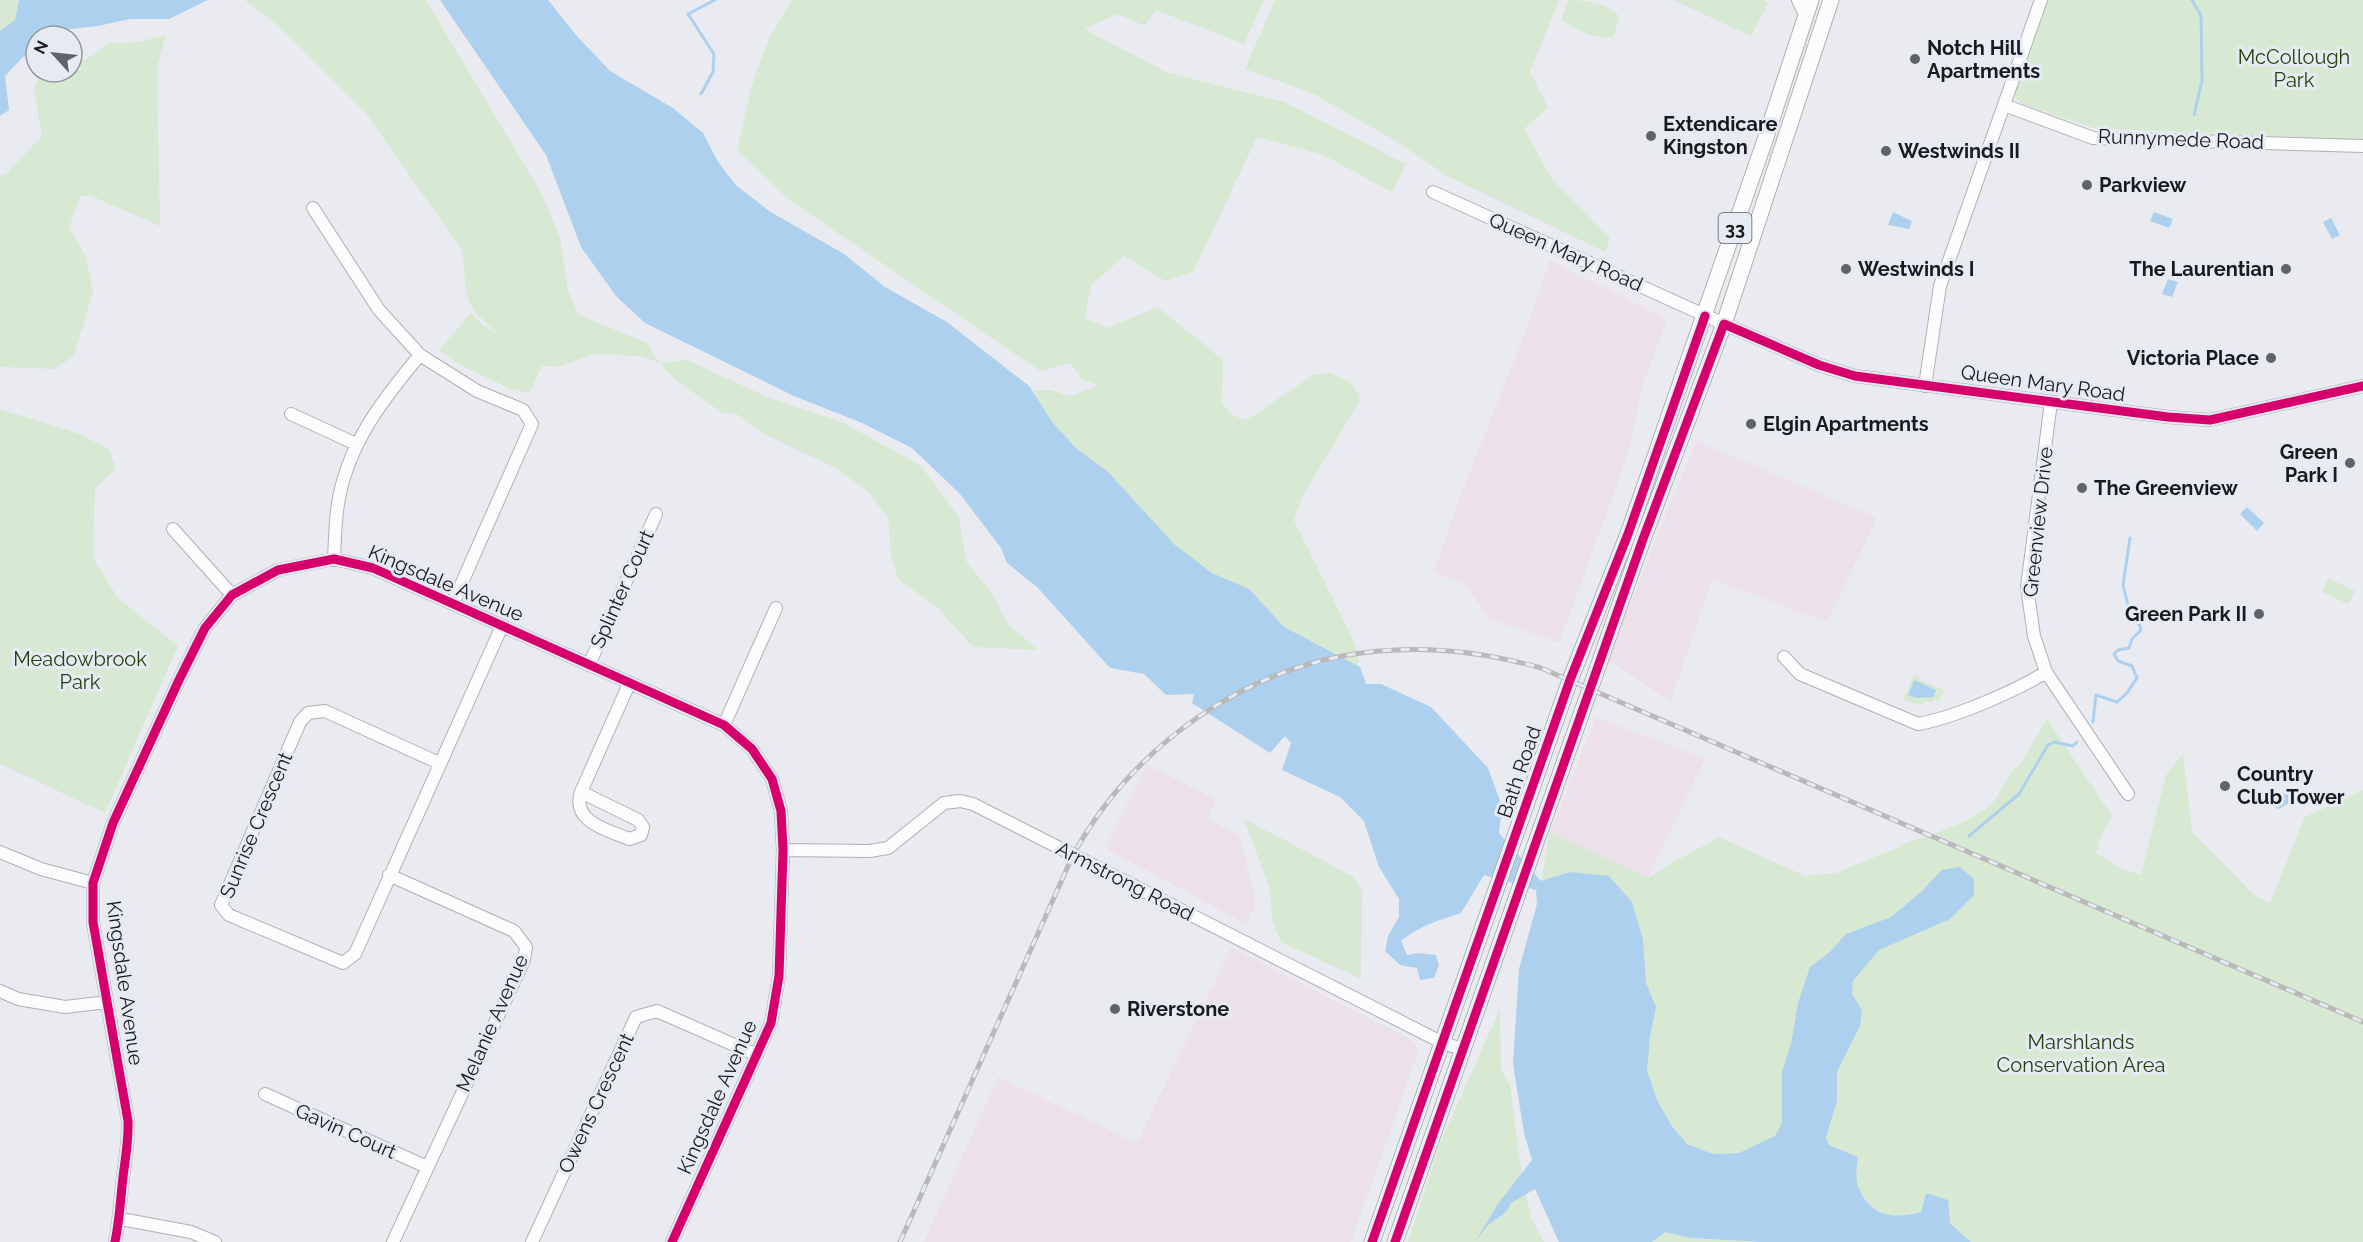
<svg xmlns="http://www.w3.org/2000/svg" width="2363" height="1242" viewBox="0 0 2363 1242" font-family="Raleway,sans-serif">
<rect width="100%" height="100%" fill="#e9ebf0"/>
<path fill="#ede1e9" d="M1550 260 1667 319 1644 382 1626 460 1559 643 1487 618 1467 586 1434 572 1461 494 1524 336Z
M1696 441 1877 518 1827 622 1712 579 1671 701 1607 660Z
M1596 717 1705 759 1648 878 1550 832Z
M1147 764 1216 800 1207 819 1239 835 1256 903 1246 924 1105 848Z
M1231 948 1410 1039 1419 1050 1351 1242H924L998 1077 1137 1143Z"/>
<path fill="#d8e9d3" d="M0 0H19L15 20 0 31Z
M245 0H426L541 193 560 237 568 291 579 315 647 343 660 363 687 360 767 397 844 423 921 466 959 517 966 561 993 595 1006 622 1038 650 973 647 938 608 899 580 891 557 888 518 867 491 837 469 764 434 735 413H722L676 380 660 363 639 356 594 354 558 367 542 366 529 393 511 389 460 365 439 350 471 313 482 324 498 334C490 326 481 319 474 310 462 294 466 269 462 250L365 112 275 23Z
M792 0H1264L1244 44 1156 10 1145 26 1117 14 1084 29 1166 72 1284 102 1406 164 1392 192 1323 155 1257 137 1193 272 1165 281 1124 256 1091 285 1085 318 1108 328 1158 307 1223 360 1222 404 1234 416 1247 420 1313 375 1330 373 1350 382 1360 396 1358 404 1301 499 1294 520 1355 644 1359 661 1350 686 1278 653 1008 392 1050 390 1070 396 1099 385 1083 380 1070 363 1040 371 788 199 737 150 752 85 769 38Z
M1275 0H1559L1530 71 1548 108 1524 129 1552 179 1610 238 1605 252 1445 175 1404 146 1314 94 1245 69Z
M1568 0C1587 0 1607 3 1620 17L1613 37C1599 41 1572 29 1561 19Z
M1673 0H1762L1768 3 1751 36Z
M2048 0H2363V140L2093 128 2022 104 2015 98V93Z
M166 35 157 67 160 226 91 196H80L69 228 86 257 93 292 74 356 54 369 0 367V175H5L42 136 34 91 40 72H72V44L84 61 109 43H134Z
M0 409 80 434 109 449 116 469 95 489 93 558 118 598 178 646 105 813 0 764Z
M2328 578 2355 591 2348 604 2322 592Z
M1914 675 1920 678V680L1944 690 1939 702 1934 699 1931 703 1925 701 1923 705 1917 703 1916 705 1903 699Z
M2047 719 2112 816 2101 836 2096 853 2120 868 2141 875 2166 775 2183 753 2192 832 2254 895 2270 903 2305 817 2363 790V1242H1971L1950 1223C1948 1206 1943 1199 1927 1193L1921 1212C1893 1220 1870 1216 1858 1186 1855 1178 1857 1165 1858 1157L1775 1136 1739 1153 1713 1154 1687 1144 1668 1120 1646 1110 1541 882 1550 832 1648 878 1670 864 1719 837 1805 876 1836 873 1899 847 1904 843C1931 835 1974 822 1993 802 2003 790 2007 773 2020 764Z
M1243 818 1354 877 1362 891 1361 979 1281 942 1273 923 1269 885Z
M1500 1009 1501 1070 1510 1085 1523 1185 1532 1219 1544 1242H1408L1440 1143Z
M1665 1232 1691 1238 1762 1242H1652Z"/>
<path fill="#aed0ef" d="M19 0H208L169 19H130L98 26 63 30 58 36H36V53L23 57 5 76 9 110 0 116V31L15 20Z
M440 0H548L576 35 610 71 673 108 703 133 718 162 737 186 769 211 844 254 885 287 947 322 1029 386 1053 423 1076 448 1108 472 1175 545 1212 573 1249 589 1284 627 1360 667 1366 684H1381L1431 707 1488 768 1502 806 1499 833 1541 881 1570 872 1609 876 1632 902 1643 939 1646 983 1656 1007 1650 1037 1647 1071 1658 1102 1672 1126 1687 1144 1713 1154 1739 1153 1775 1136 1782 1123V1071L1791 1044 1798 1003 1810 967 1831 951 1846 934 1891 917 1922 891 1942 870 1960 867 1974 879V895L1950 919 1879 950 1853 981 1852 994 1862 1010 1860 1026 1837 1072V1101L1826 1137 1829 1145 1858 1157C1857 1165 1855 1178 1858 1186 1869 1216 1893 1220 1921 1212L1926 1193 1948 1200 1950 1223 1971 1242H1762L1691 1238 1665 1232 1652 1242H1559L1535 1189 1511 1203 1506 1212 1487 1226 1475 1242 1497 1205 1532 1160 1524 1133 1513 1064 1519 969 1537 904 1536 890 1484 875 1461 913C1439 920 1419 926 1401 941L1407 955 1418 953 1436 955 1439 965 1434 978 1420 980 1417 968 1400 965 1385 951 1388 936 1399 917V899L1379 867 1364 821 1340 797 1282 770 1291 743 1285 736 1270 753 1192 703 1194 694 1166 695 1144 674 1110 668 1037 587 1007 563 1001 548 960 494 912 448 862 423 794 396 645 323 616 296 581 247 546 155Z
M1893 212 1912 221 1909 229 1888 225Z
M2154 212 2173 219 2169 228 2150 221Z
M2331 218 2340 235 2332 239 2323 222Z
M2168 279 2178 282 2172 297 2162 294Z
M2247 507 2264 523 2257 531 2240 514Z
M1914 680 1936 690 1933 697 1917 698 1908 695Z
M2286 790 2291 792V802L2279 809 2276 808 2274 803Z"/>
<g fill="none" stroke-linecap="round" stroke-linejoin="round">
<path stroke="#aed0ef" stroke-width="3" d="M2192 0 2201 16 2202 81 2194 115
M701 94 713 72 714 54 688 14 715 0
M2093 722 2096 695 2117 702 2127 693 2137 678 2132 666 2118 661 2114 654 2118 650 2129 648 2132 639 2141 630 2139 624 2131 617 2123 585 2130 538
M1969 836 2019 794 2048 745 2054 742 2073 746 2077 742"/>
<defs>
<path id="minor" d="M1798 0 1806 16
M2004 105 2093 138 2363 146
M1433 192 1724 324 1819 365 1855 376 2168 417 2210 420 2363 386
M313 208 379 310 420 355 477 391 523 410 532 424 453 603
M1925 386 1940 286 2041 0
M2051 402 2027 587 2034 636 2046 672 2128 794
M291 414 356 444
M173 529 232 595
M334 559C335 541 335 522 338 504 347 445 383 399 420 355
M1784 657 1800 674 1918 724C1953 718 2016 691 2046 672
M589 665 656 514
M724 725 776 608
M439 763 325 711 308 713 300 722 221 905 229 915 343 963 355 954 502 626
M581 792 638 820 643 827 641 835 629 839C608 830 571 822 581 792L629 684
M783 850 869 851 888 848 944 803 960 801 973 804 1443 1043 1462 1049
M0 852 41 869 93 883
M389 875 514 931 526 947 524 960 393 1242
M0 991 18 999 65 1007 107 1002
M265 1094 427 1167
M121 1219 191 1232 215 1242
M115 1242C119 1223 120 1206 122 1186 124 1164 129 1143 128 1121L93 922V883L113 823 179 680 205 628 232 595 278 570 334 559 373 568 724 725 752 749 772 779 781 811 783 850 779 976 771 1023 672 1242
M532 1242 636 1017 657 1011 757 1055"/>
<path id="major" d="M1372 1242 1570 680 1628 534 1765 140 1811 0
M1395 1242 1643 539 1724 324 1831 0"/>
</defs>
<use href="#minor" stroke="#aeb0b3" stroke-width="14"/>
<use href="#major" stroke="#aeb0b3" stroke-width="17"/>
<use href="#minor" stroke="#fcfcfd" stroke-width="12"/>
<use href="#major" stroke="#fcfcfd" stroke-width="15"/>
<defs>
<path id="rail" d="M900 1242 1073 855C1134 744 1250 662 1379 651 1434 646 1488 653 1541 668L2363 1022"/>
</defs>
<use href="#rail" stroke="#b9b9ba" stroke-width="5"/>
<use href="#rail" stroke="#e6eaf3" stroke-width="3" stroke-dasharray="9" stroke-linecap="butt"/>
<defs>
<path id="cycleway" d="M115 1242C119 1223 120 1206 122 1186 124 1164 129 1143 128 1121L93 922V883L113 823 179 680 205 628 232 595 278 570 334 559 373 568 724 725 752 749 772 779 781 811 783 850 779 976 771 1023 672 1242
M1372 1242 1570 680 1628 534 1705 316
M1395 1242 1643 539 1724 324 1819 365 1855 376 2168 417 2210 420 2363 386"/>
</defs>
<use href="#cycleway" stroke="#e6eaf3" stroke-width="13"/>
<use href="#cycleway" stroke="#d6006c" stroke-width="9"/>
</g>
<g fill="#616367" stroke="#e6eaf3" stroke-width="2">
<circle cx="1915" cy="59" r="6"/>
<circle cx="1651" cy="136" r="6"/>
<circle cx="1886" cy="151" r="6"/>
<circle cx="2087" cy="185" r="6"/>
<circle cx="1846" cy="269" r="6"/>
<circle cx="2286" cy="269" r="6"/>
<circle cx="2271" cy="358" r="6"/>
<circle cx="1751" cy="424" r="6"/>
<circle cx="2350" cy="463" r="6"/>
<circle cx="2082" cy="488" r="6"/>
<circle cx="2259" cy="614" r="6"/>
<circle cx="2225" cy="786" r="6"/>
<circle cx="1115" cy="1009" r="6"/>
</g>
<g text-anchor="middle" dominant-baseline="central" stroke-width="6" stroke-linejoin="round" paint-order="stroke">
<rect fill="#e6eaf3" stroke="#56585d" stroke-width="1.5" x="1718.5" y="213" width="33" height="30" rx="4.5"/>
<g font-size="18" font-weight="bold" fill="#181a1d">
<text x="1735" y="228">33</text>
</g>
<g font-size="20" font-weight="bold" fill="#181a1d" stroke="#e6eaf3" text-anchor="start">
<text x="1927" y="48">Notch Hill<tspan x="1927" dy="23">Apartments</tspan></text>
<text x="1663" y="124">Extendicare<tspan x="1663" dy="23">Kingston</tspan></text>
<text x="1898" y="151">Westwinds II</text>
<text x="2099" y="185">Parkview</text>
<text x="1858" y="269">Westwinds I</text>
<text x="2274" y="269" text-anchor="end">The Laurentian</text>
<text x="2259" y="358" text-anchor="end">Victoria Place</text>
<text x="1763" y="424">Elgin Apartments</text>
<text x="2338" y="452" text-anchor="end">Green<tspan x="2338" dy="23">Park I</tspan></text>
<text x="2094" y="488">The Greenview</text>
<text x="2247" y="614" text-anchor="end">Green Park II</text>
<text x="2237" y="774">Country<tspan x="2237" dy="23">Club Tower</tspan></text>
<text x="1127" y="1009">Riverstone</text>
</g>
<g font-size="20" fill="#24410b" stroke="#e6eaf3">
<text x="2294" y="57">McCollough<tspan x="2294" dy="23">Park</tspan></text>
<text x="80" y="659">Meadowbrook<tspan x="80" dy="23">Park</tspan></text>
<text x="2081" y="1042">Marshlands<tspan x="2081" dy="23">Conservation Area</tspan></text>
</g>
<g font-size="20" fill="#181a1d" stroke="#e6eaf3">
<text transform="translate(2181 139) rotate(2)">Runnymede Road</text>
<text transform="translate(1566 252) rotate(24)">Queen Mary Road</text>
<text transform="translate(2043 383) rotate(8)">Queen Mary Road</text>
<text transform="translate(2038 522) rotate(-84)">Greenview Drive</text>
<text transform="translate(446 583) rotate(23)">Kingsdale Avenue</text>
<text transform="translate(622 589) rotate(-66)">Splinter Court</text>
<text transform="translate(1519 772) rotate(-71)">Bath Road</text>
<text transform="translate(256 825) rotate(-67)">Sunrise Crescent</text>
<text transform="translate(1125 881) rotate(27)">Armstrong Road</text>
<text transform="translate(125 983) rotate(82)">Kingsdale Avenue</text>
<text transform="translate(492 1023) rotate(-66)">Melanie Avenue</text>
<text transform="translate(717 1097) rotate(-66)">Kingsdale Avenue</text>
<text transform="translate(596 1103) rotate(-65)">Owens Crescent</text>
<text transform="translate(346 1131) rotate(24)">Gavin Court</text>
</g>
</g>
<g transform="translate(54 54) rotate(297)"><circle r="28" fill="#e6eaf3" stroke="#94979d" stroke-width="1.5"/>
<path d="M0-4.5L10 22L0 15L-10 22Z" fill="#616367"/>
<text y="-9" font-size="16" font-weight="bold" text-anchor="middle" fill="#181a1d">N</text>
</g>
</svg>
